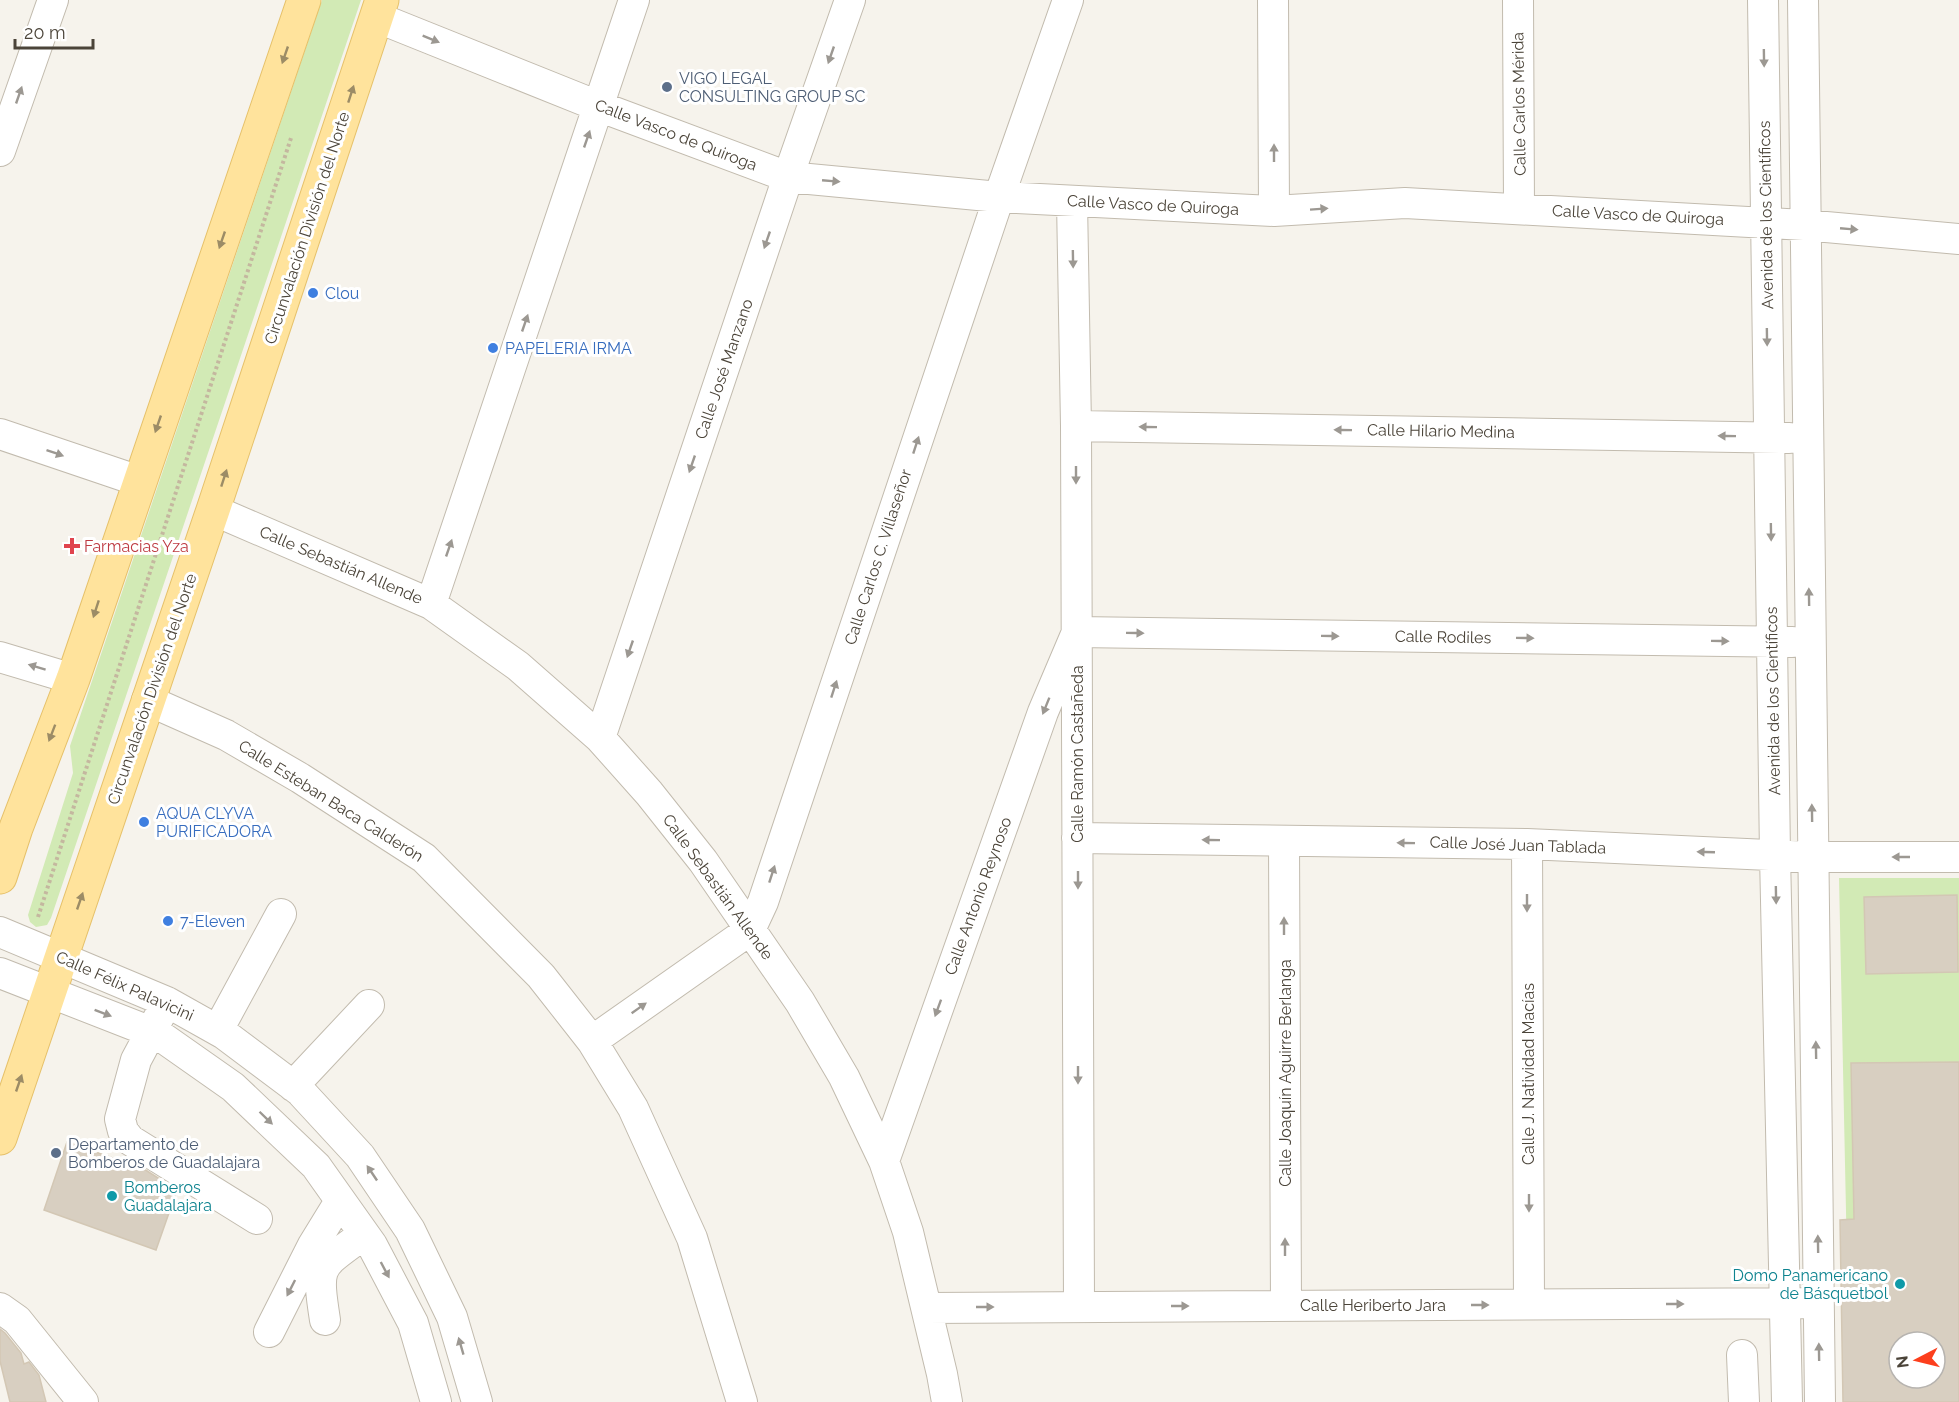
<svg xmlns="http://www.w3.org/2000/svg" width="1959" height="1402" viewBox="0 0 1959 1402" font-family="Raleway,sans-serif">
<rect width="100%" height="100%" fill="#f6f3ec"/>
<path fill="#d2eab5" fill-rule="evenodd" d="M322 0H361L51 918 47 925 36 927 30 922 28 915 73 773 70 746Z
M1839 878H1959V1402H1850ZM1899 1342H1935V1378H1899Z"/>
<path fill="#d8cfc1" stroke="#d3c7b4" stroke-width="1.5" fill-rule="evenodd" d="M1957 895 1958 972 1866 974 1864 897Z
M1959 1062V1402H1843L1840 1220 1854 1219 1851 1063ZM1899 1342H1935V1378H1899Z
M67 1142 144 1169 177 1190 156 1250 44 1210Z
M0 1329 5 1333 21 1353 24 1364 29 1362 39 1375 46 1402H10L0 1361Z"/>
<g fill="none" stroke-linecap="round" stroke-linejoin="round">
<defs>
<path id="minor" d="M1273 0 1274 211
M1518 0 1519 208
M1763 0 1775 855 1787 1402
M1803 0 1820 1402
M376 17 598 106 788 177 999 197 1274 211 1405 203 1804 225 1959 239
M0 151 53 0
M1072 201 1076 426 1079 1307
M1076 426 1789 438
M0 434 139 481
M213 510 431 604 518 666 600 738 649 793 703 861 800 1002 844 1077 884 1161 908 1232 942 1374 947 1402
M431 604 634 0
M0 657 73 679
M147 700 226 735 300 778 424 858 541 976 592 1041 633 1108 692 1238 742 1402
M600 738 788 177 850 0
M1077 838 1527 844 1813 857H1959
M1284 841 1286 1306
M1527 844 1529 1304
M0 932 167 1002 224 1034 300 1091 360 1156 410 1230 452 1317 477 1402
M0 973 159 1035 233 1087 316 1166 372 1245 413 1323 436 1402
M160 1015 136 1060 120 1119 123 1131 130 1140 257 1219
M218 1030 281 914
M592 1041 750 930 763 902 999 197 1068 0
M293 1086 369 1005
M884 1161 1043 712 1077 632 1792 642
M0 1308 17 1320 83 1402
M927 1308 1804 1303
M325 1320C316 1262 319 1268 364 1234
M269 1332 313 1245 340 1201
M1742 1355 1744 1402"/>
<path id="major" d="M0 877 16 828 73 679 304 0
M0 1138 213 510 382 0"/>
</defs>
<use href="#minor" stroke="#c2bbae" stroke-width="32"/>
<use href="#major" stroke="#e6c16a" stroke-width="35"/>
<path stroke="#c4b79f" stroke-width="4" stroke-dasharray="3 3" stroke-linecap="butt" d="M38 917 291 138"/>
<use href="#minor" stroke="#fff" stroke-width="30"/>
<use href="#major" stroke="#ffe39c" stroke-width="33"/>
</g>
<defs><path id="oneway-solid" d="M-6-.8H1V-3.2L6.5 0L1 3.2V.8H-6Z" transform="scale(1.5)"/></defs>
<g fill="#9c9892">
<use href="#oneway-solid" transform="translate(431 39) rotate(22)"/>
<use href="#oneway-solid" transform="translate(831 55) rotate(109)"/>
<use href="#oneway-solid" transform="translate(1764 58) rotate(89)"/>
<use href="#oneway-solid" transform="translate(19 95) rotate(-71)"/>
<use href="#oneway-solid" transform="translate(587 139) rotate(-71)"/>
<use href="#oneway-solid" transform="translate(1274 153) rotate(-90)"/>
<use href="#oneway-solid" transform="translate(831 181) rotate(5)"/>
<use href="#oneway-solid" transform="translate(1319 209) rotate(-4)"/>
<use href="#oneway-solid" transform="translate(1849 229) rotate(5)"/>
<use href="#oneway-solid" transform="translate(767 240) rotate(109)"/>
<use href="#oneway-solid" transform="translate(1073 259) rotate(89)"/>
<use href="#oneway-solid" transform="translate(525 323) rotate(-71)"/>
<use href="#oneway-solid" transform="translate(1767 337) rotate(89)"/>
<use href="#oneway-solid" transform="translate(1148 427) rotate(-179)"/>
<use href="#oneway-solid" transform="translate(1343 430) rotate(-179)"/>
<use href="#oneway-solid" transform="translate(1727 436) rotate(-179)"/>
<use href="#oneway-solid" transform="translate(916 445) rotate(-72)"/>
<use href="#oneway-solid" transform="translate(55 453) rotate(19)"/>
<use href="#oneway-solid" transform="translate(692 464) rotate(109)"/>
<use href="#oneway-solid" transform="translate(1076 475) rotate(90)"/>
<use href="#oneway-solid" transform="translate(1771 532) rotate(89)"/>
<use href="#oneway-solid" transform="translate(449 548) rotate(-71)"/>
<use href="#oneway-solid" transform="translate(1809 597) rotate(-91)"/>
<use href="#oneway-solid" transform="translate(1135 633) rotate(1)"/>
<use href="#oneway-solid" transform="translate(1330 636) rotate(1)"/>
<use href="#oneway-solid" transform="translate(1525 638) rotate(1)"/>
<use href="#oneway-solid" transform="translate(1720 641) rotate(1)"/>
<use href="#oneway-solid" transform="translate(630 649) rotate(109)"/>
<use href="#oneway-solid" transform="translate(37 667) rotate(-163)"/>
<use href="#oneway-solid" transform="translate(834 689) rotate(-72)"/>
<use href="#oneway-solid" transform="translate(1046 706) rotate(112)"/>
<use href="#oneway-solid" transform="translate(1812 813) rotate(-91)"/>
<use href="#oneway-solid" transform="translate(1211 840) rotate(-179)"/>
<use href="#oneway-solid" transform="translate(1406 843) rotate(-179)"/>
<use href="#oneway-solid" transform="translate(1706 852) rotate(-178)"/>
<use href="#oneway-solid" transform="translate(1901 857) rotate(180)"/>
<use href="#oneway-solid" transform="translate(772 874) rotate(-72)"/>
<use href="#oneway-solid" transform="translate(1078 880) rotate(90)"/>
<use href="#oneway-solid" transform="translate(1776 895) rotate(89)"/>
<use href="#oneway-solid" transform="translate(1527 903) rotate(90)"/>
<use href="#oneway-solid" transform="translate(1284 926) rotate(-90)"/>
<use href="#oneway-solid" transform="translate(639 1008) rotate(-35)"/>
<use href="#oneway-solid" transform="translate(938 1008) rotate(110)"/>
<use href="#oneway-solid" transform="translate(103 1013) rotate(21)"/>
<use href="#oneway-solid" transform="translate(1816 1050) rotate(-91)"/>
<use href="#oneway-solid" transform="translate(1078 1075) rotate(90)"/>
<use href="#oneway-solid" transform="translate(266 1118) rotate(44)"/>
<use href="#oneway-solid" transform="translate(372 1173) rotate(-124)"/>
<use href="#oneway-solid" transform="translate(1529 1203) rotate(90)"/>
<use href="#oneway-solid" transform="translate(1818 1244) rotate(-91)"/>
<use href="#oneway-solid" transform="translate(1285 1247) rotate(-90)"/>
<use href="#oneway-solid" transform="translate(385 1270) rotate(62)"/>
<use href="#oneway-solid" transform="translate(291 1288) rotate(117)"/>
<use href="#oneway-solid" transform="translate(1675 1304)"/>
<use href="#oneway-solid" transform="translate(1480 1305)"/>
<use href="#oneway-solid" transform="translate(1180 1306)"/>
<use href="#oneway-solid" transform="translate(985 1307)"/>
<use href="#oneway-solid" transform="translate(461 1346) rotate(-106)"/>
<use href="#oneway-solid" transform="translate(1819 1352) rotate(-91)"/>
</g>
<g fill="#9c8c66">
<use href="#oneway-solid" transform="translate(285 55) rotate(109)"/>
<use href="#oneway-solid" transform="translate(351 94) rotate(-72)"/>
<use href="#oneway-solid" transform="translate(222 240) rotate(109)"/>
<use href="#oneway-solid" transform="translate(158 424) rotate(109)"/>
<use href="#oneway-solid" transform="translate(224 478) rotate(-72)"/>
<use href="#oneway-solid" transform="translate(96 609) rotate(108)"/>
<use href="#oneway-solid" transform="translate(52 733) rotate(111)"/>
<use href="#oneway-solid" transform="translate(80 901) rotate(-71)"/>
<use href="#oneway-solid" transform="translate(19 1083) rotate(-71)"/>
</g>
<g fill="#5c6f8a" stroke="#fff" stroke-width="2">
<circle cx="667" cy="87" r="6"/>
<circle cx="56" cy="1153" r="6"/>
</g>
<g fill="#3f7fe0" stroke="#fff" stroke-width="2">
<circle cx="313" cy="293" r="6"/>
<circle cx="493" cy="348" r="6"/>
<circle cx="144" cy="822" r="6"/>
<circle cx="168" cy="921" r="6"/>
</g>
<path fill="#e0444e" stroke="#fff" stroke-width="2" d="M69 537h6v6h6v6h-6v6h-6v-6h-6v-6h6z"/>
<g fill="#0f9aa8" stroke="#fff" stroke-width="2">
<circle cx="112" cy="1196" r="6"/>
<circle cx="1900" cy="1284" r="6"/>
</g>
<g text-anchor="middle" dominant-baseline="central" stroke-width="6" stroke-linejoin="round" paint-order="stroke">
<g font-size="16" fill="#4e5e75" stroke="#fff" text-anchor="start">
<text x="679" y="78">VIGO LEGAL<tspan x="679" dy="18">CONSULTING GROUP SC</tspan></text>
<text x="68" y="1144">Departamento de<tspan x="68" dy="18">Bomberos de Guadalajara</tspan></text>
</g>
<g font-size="16" fill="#4b4439" stroke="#fff">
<text transform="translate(1519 104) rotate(-91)">Calle Carlos Mérida</text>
<text transform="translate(676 135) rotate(21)">Calle Vasco de Quiroga</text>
<text transform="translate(1153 205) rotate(3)">Calle Vasco de Quiroga</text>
<text transform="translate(1638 215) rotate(3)">Calle Vasco de Quiroga</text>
<text transform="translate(1766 215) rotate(-91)">Avenida de los Científicos</text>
<text transform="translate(307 228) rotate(-72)">Circunvalación División del Norte</text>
<text transform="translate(724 369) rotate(-71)">Calle José Manzano</text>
<text transform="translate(1441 431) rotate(1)">Calle Hilario Medina</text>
<text transform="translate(878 557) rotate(-72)">Calle Carlos C. Villaseñor</text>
<text transform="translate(341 565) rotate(23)">Calle Sebastián Allende</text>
<text transform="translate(1443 637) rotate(1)">Calle Rodiles</text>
<text transform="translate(152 689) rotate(-71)">Circunvalación División del Norte</text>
<text transform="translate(1773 701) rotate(-91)">Avenida de los Científicos</text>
<text transform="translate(1077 754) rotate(-90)">Calle Ramón Castañeda</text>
<text transform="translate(331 801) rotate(32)">Calle Esteban Baca Calderón</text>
<text transform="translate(1518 845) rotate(2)">Calle José Juan Tablada</text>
<text transform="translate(718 887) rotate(54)">Calle Sebastián Allende</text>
<text transform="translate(978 896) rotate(-70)">Calle Antonio Reynoso</text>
<text transform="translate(125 986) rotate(24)">Calle Félix Palavicini</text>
<text transform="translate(1285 1073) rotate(-90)">Calle Joaquín Aguirre Berlanga</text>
<text transform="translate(1528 1074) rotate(-90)">Calle J. Natividad Macías</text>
<text x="1373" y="1305">Calle Heriberto Jara</text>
</g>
<g font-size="16" fill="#366cbe" stroke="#fff" text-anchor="start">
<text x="325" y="293">Clou</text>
<text x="505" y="348">PAPELERIA IRMA</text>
<text x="156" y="813">AQUA CLYVA<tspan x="156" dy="18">PURIFICADORA</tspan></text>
<text x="180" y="921">7-Eleven</text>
</g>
<g font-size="16" fill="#be3a42" stroke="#fff" text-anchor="start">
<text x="84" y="546">Farmacias Yza</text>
</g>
<g font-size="16" fill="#0d838f" stroke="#fff" text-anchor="start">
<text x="124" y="1187">Bomberos<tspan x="124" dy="18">Guadalajara</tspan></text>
<text x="1888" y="1275" text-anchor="end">Domo Panamericano<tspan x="1888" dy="18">de Básquetbol</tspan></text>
</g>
</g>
<g transform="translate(1917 1360) rotate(263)"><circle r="28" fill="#ffffff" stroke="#b7b4b0" stroke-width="1.5"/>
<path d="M0-4.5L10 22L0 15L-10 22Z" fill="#fc3f1d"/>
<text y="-9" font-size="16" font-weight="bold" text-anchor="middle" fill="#4b4439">N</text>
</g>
<path d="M15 39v9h78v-9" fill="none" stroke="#4b4439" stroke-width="3"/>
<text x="24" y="39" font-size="18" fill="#4b4439" stroke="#ffffff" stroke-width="4.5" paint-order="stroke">20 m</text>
</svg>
